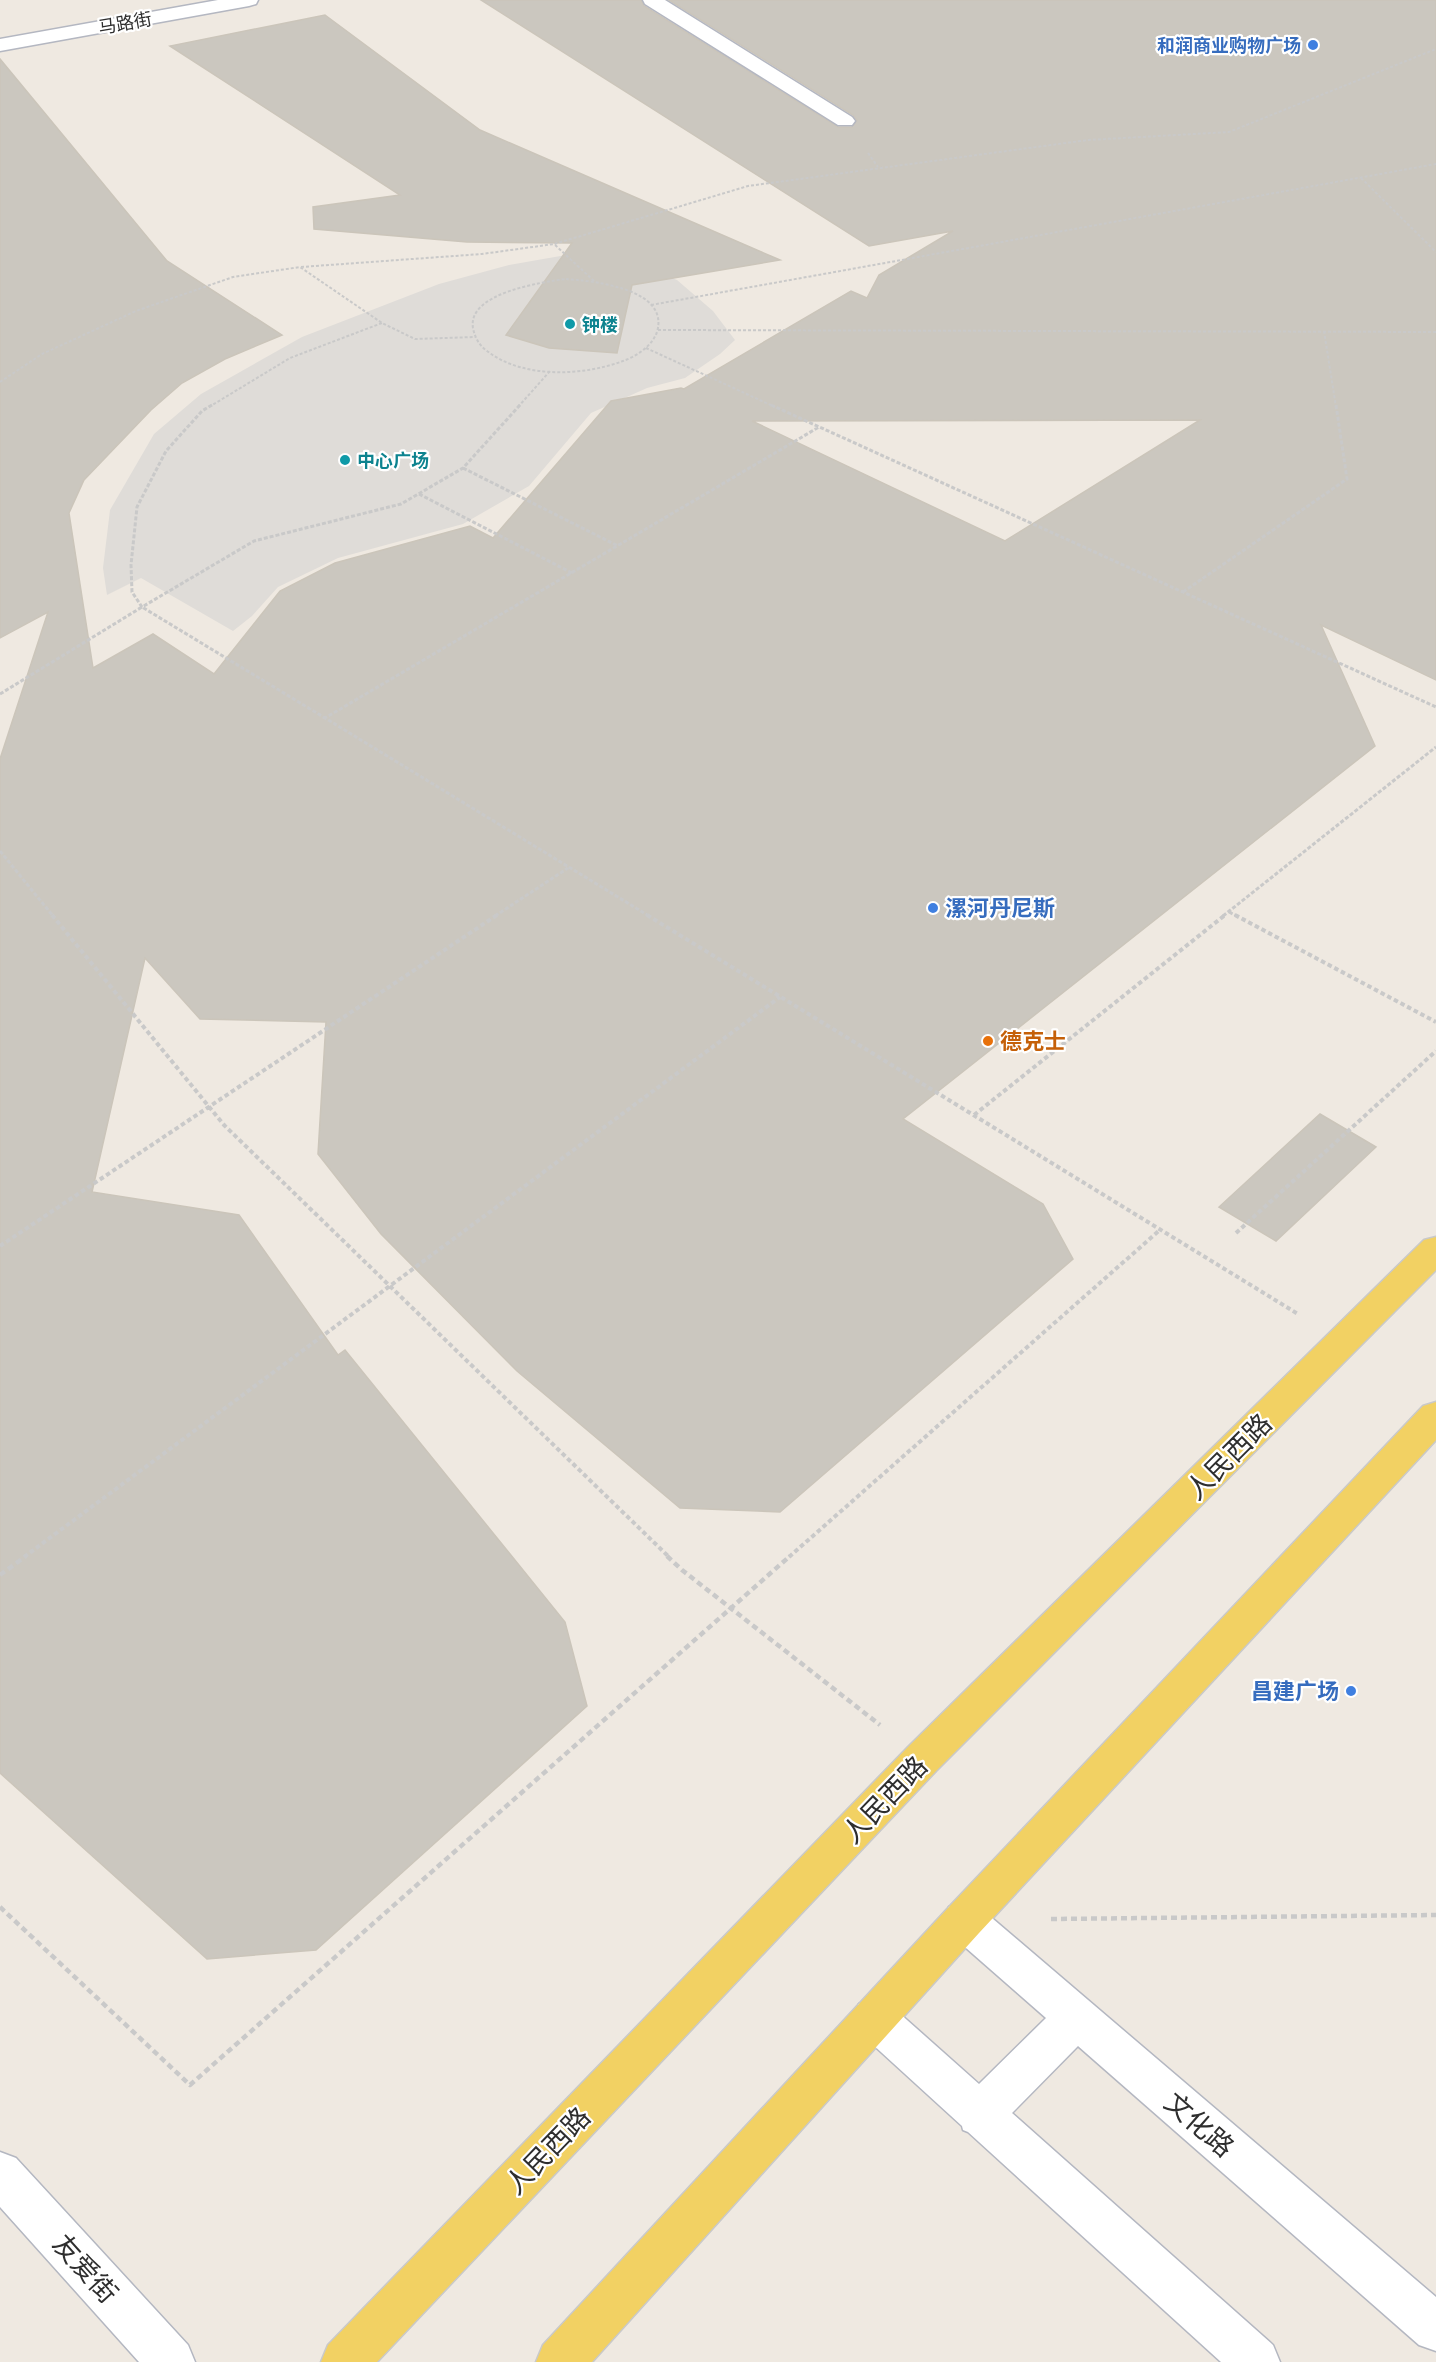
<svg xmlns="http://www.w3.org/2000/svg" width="1436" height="2362" viewBox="0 0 1436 2362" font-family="'Titillium Web','Noto Sans SC',sans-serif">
<rect width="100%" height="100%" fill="#efe9e1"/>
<path fill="#dfdcd8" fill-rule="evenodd" d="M589 251 641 265 677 280 713 311 735 340 720 354 685 378 647 388 591 413 529 486 463 524 338 558 278 587 252 616 233 631 141 578 107 595 103 568 110 510 154 434 201 394 302 337 439 284 509 265ZM534 303 621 312 624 320 622 329 615 337 586 348H549L534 343 517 328V319L523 311Z"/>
<path fill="#cbc7bf" stroke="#cbc5ba" stroke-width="1.5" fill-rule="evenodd" d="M481 0H641L644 6 838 127H852L857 120 853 115 669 0H1436V680L1321 625 1375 746 903 1119 1043 1204 1073 1259 780 1512 680 1508 517 1371 381 1234 318 1154 326 1022 200 1019 145 958 92 1192 239 1215 338 1355 345 1350 565 1622 587 1706 316 1950 207 1959 0 1773V759L48 612 0 638V59L167 261 282 335 225 359 182 383 151 410 84 480 69 513 93 668 153 634 214 674 280 591 335 563 470 526 493 538 611 401 681 388 684 389 851 291 867 298 879 275 953 231 869 246ZM1200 420 1005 541 752 421Z
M325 15 480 130 780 260 632 285 617 353 549 348 506 335 572 243 467 242 314 229 313 207 400 195 170 46Z
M1320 1114 1376 1147 1276 1241 1219 1207Z"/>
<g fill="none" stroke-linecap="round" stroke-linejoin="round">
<defs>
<path id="minor" d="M218 0H258L256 4 249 6 0 51V39Z
M643 0H665L852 117 855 121 852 125H838L645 4Z
M964 1901 979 1907 1436 2297V2351L1419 2345 1078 2046 1012 2113 1273 2345 1280 2362H1221L968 2132 963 2130 962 2126 859 2032 852 2018 859 2004 874 1998 889 2004 979 2084 1046 2018 949 1933 943 1920 949 1907Z
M0 2152 16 2158 188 2345 195 2362H139L0 2207Z"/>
<path id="major" d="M1436 1237V1270L936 1771 377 2362H321L328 2345 908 1747 1424 1240Z
M1436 1402V1440L979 1933 592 2362H536L543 2345 949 1907 1423 1406Z"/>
</defs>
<use href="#minor" stroke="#b4b7c1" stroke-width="3"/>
<use href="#major" stroke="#c9c9c9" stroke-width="3"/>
<path stroke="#c9c9c9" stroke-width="2" stroke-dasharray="3 2" stroke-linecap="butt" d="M868 153 878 167
M1361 178 1436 252
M301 267 482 254 554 244
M566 279C592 281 670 288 657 332 652 346 637 356 623 361 583 376 523 379 487 351 479 345 475 338 473 328 467 293 542 282 566 279Z
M594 281 554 244 748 186 1088 140 1229 132 1436 49
M651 305 1436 164
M658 330 1436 332
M1324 331 1336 407
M646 348 775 407
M0 382 42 354 136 311 233 277 300 267 382 323 415 339 475 337
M209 407 290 358 382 323
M518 407 550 371"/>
<path stroke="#c9c9c9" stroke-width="3" stroke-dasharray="4 2" stroke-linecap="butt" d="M212 405 202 411 166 451 137 507 131 565 132 592 142 607 254 541 401 504 463 468 520 405
M771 405 1436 707
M463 468 618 546
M419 494 572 573
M1183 592 1347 479 1336 405
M0 694 142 607 325 718
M0 851 53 916
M1229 912 1237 916
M495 916 568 868
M649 916 325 718 819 427
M1223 916 1436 747"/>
<path stroke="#c9c9c9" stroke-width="4" stroke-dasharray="4.5 3" stroke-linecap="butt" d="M52 915 224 1125 669 1557
M647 915 1298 1314
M1235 915 1436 1022
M974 1115 1225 915
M1236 1233 1436 1051
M0 1246 497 915
M24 1557 780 997
M789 1557 1161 1229"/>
<path stroke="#c9c9c9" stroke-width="4.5" stroke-dasharray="6 4" stroke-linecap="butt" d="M667 1556 682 1570 880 1725
M0 1575 26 1556
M0 1907 190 2085 790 1556
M1051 1919 1436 1915"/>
<use href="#minor" fill="#fff" fill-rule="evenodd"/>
<use href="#major" fill="#f2d163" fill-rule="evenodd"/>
</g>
<g fill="#3f7fe0" stroke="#fff" stroke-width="2">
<circle cx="1313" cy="45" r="6"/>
<circle cx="933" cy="908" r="6"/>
<circle cx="1351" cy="1691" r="6"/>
</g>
<g fill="#0f9aa8" stroke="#fff" stroke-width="2">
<circle cx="570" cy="324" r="6"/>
<circle cx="345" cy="460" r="6"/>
</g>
<circle fill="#e8710a" stroke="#fff" stroke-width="2" cx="988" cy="1041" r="6"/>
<g text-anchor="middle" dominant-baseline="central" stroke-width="4.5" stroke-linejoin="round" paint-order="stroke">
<g font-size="18" fill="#2e2e2e" stroke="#fff">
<text transform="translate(125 23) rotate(-10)">马路街</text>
</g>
<g font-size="18" font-weight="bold" fill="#366cbe" stroke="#fff" text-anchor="end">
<text x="1301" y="45">和润商业购物广场</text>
</g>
<g font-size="18" font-weight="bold" fill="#0d838f" stroke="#fff" text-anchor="start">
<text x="582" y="324">钟楼</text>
<text x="357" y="460">中心广场</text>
</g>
<g font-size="22" font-weight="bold" fill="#366cbe" stroke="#fff" text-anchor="start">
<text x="945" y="908">漯河丹尼斯</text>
<text x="1339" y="1691" text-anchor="end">昌建广场</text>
</g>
<g font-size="22" font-weight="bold" fill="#c56008" stroke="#fff" text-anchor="start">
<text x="1000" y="1041">德克士</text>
</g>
<g font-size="27" fill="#2e2e2e" stroke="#fff">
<text transform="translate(1228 1456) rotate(-45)">人民西路</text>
<text transform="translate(884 1799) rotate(-46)">人民西路</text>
<text transform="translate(1200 2124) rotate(41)">文化路</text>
<text transform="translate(547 2150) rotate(-46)">人民西路</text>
<text transform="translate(86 2268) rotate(48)">友爱街</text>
</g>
</g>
</svg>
